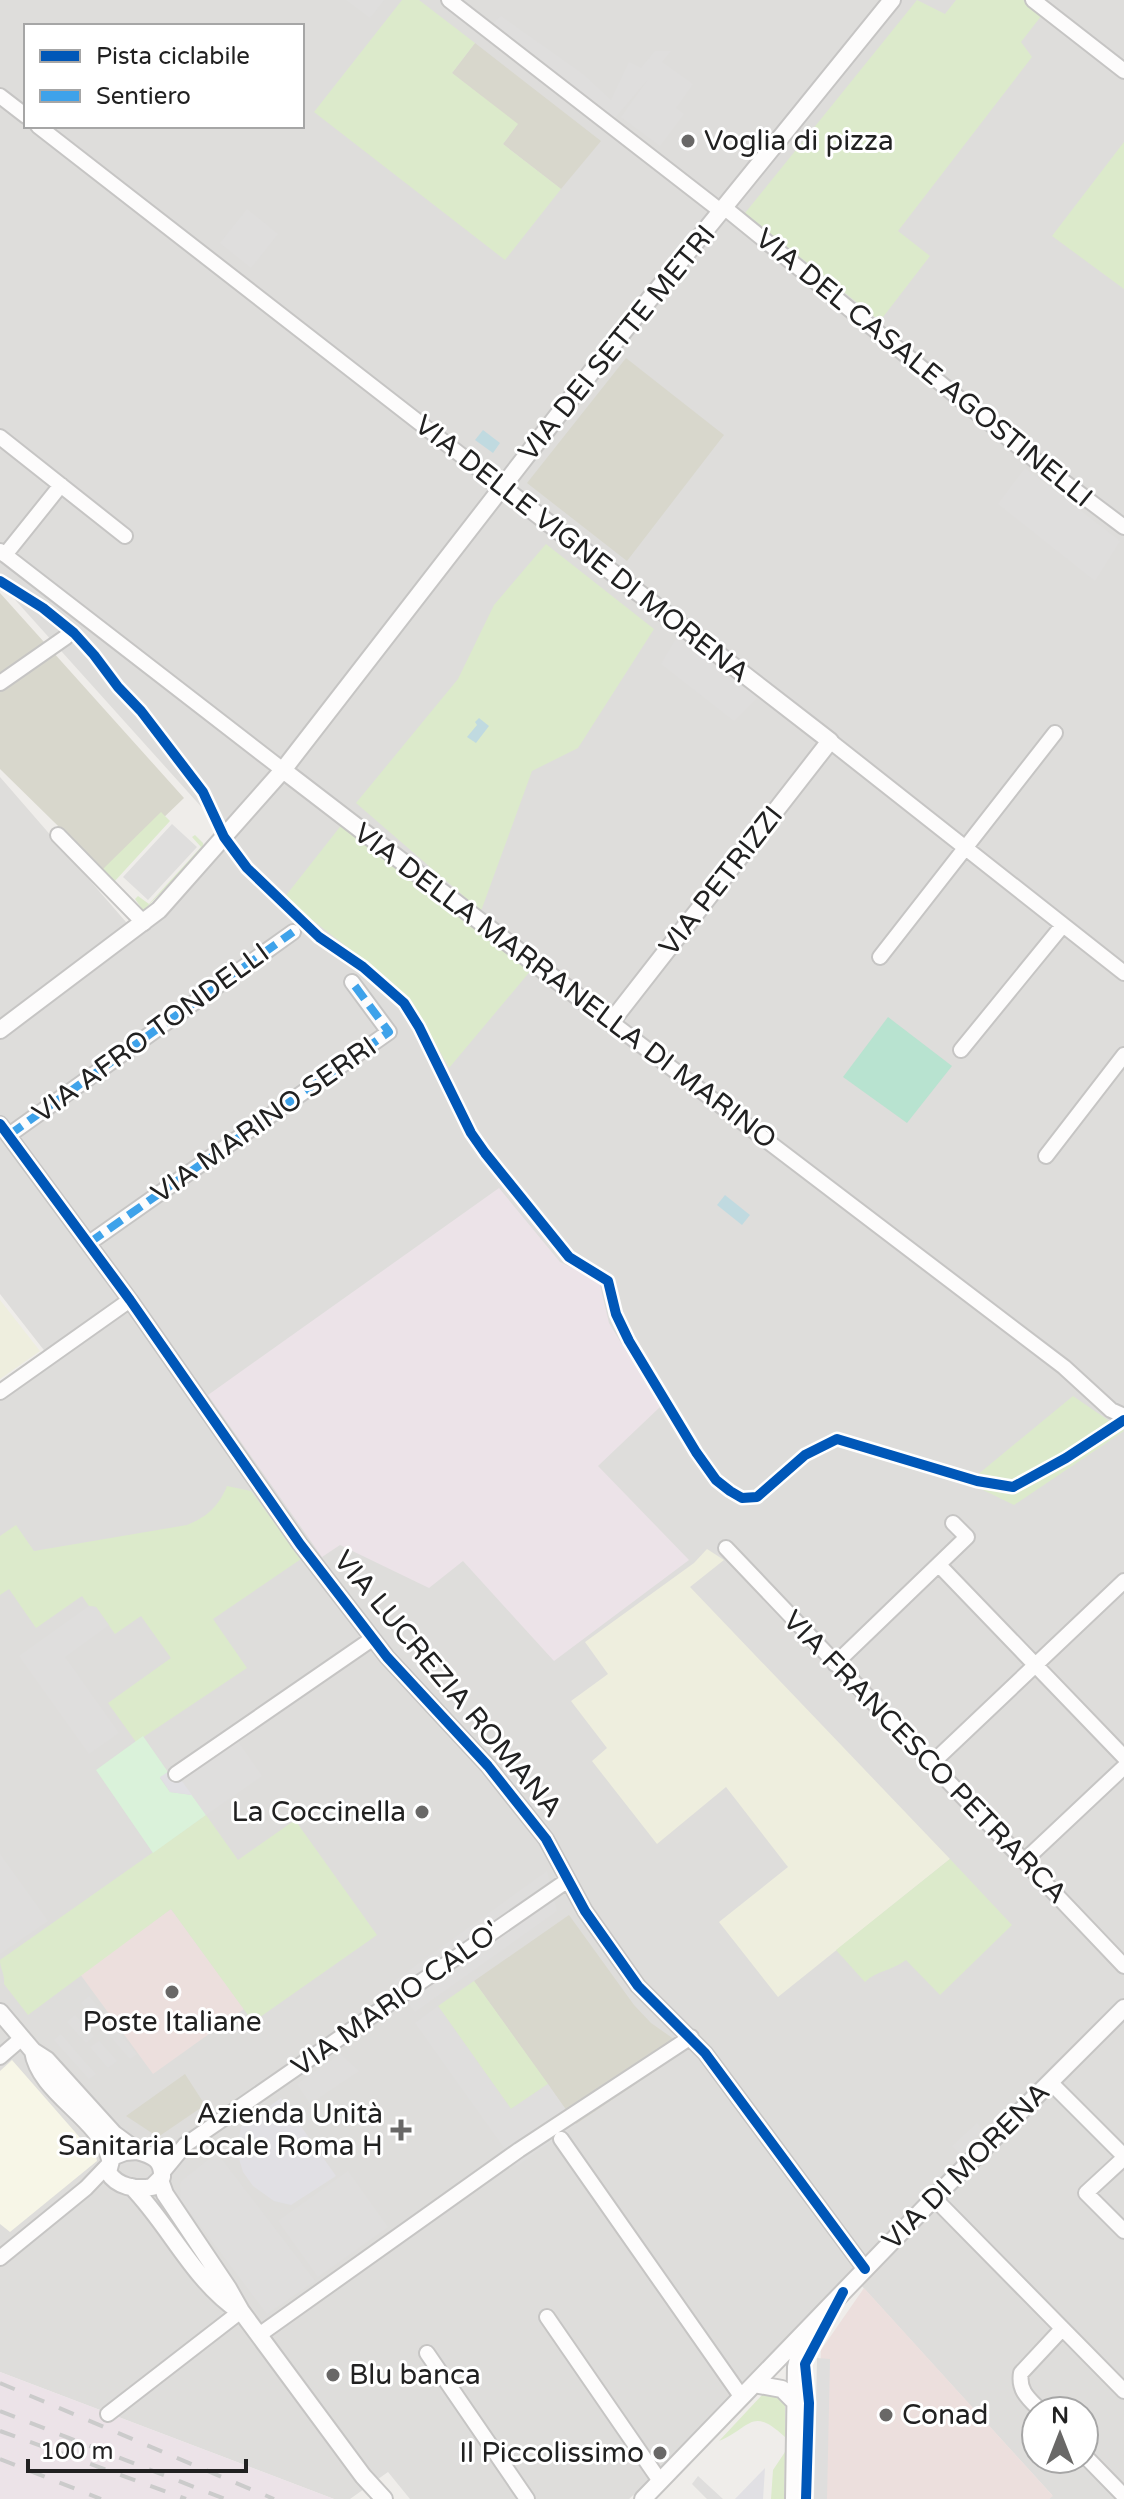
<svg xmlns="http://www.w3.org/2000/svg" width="1124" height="2499" viewBox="0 0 1124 2499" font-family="'Varela Round',sans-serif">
<rect width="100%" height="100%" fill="#efedea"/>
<path fill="#dedddb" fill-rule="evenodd" d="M0 0H1124V2499H1049L1052 2495 849 2272 666 2465 629 2499H410L388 2472 350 2499H334L0 2372V1401L54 1363 0 1294V777L139 937 232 841 0 583ZM26 26H302V126H26ZM1036 2411H1084V2459H1036Z"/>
<path fill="#ecdfdd" d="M171 1909 244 2009 153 2074 80 1974Z
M864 2288 1053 2496 1049 2499H815L821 2350Z"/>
<path fill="#ece3e8" d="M499 1188 560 1262 599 1281 609 1323 660 1407 598 1466 689 1560 554 1661 463 1561 429 1588 340 1545 322 1557 208 1395Z
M0 2372 334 2499H0Z"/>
<path fill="#f7f6e7" d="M12 2060 96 2156 97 2161 10 2232 0 2224V2071Z"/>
<path fill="#d8d7cc" d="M475 43 601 141 561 189 503 144 517 125 452 73Z
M626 358 724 435 627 561 527 483Z
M0 593 184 798 106 873 0 769Z
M569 1915 634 2005 651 2023 688 2049 576 2124 474 1981Z
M185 2074 205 2105 158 2137 126 2116Z"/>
<path fill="#eeeede" d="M0 1300 40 1351 0 1379Z
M707 1549 724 1560 690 1587 950 1859 778 1997 719 1922 788 1867 726 1787 657 1844 592 1761 607 1748 571 1701 608 1674 585 1642 694 1563Z"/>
<path fill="#dceacb" d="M402 0H419L475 43 452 73 518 124 503 144 561 189 505 260 314 112Z
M917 0 945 14 956 0H1023L1042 15 1021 42 1032 57 898 231 930 256 880 321 745 213Z
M1124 142V289L1052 236Z
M546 544 654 629 578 748 532 771 481 911 356 803 458 679 494 605Z
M161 812 170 821 114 882 102 870Z
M343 823 532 969 449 1068 415 1007 387 978 284 898Z
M195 835 203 843 204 848 144 910 142 909 135 899 138 896 149 904 201 847 192 837Z
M1073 1396 1124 1431 1014 1505 977 1487 976 1476Z
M227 1486 251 1491 301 1559 213 1619 247 1668 136 1742 108 1703 171 1658 141 1616 115 1634 96 1607 89 1606 82 1596 36 1628 9 1589 0 1595V1536L16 1525 34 1551 187 1525C207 1517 219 1506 227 1486Z
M206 1815 238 1860 295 1820 377 1935 253 2022 171 1909 28 2015 4 1984C5 1973 0 1969 0 1960Z
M950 1859 1012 1925 940 1995 906 1960C891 1971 876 1971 865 1982L836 1950Z
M474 1981 548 2084 511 2109 438 2006Z
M769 2393H775L785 2404V2437C751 2406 752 2427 719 2441L762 2395Z
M785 2452 784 2499H771L773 2470Z"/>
<path fill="#daf2da" d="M143 1736 168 1772 160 1778 170 1792 192 1795 206 1815 153 1853 96 1770Z"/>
<path fill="#b8e3d0" d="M888 1017 952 1066 907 1123 843 1077Z"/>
<path fill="#dfdedd" d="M346 0H384L370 18Z
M501 16 583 74 611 100 629 62 641 68 655 51H671L662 62 693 84 676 108 684 114 660 146 621 117 649 78 614 119 492 24Z
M247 209 278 234 251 268 220 243Z
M1025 468 1120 541 1095 581 998 504Z
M680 632 763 692 734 721 661 664Z
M172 824 197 847 148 900 123 877Z
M89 1606 96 1607 109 1625 65 1657 119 1733 89 1754 19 1656Z
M237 1740 262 1776 206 1815 180 1779Z
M0 1854 48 1921 0 1954Z
M547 1871 557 1911 415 2012 393 1982Z
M89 1996 137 2054 130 2059 81 2003Z
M438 2006 511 2109 548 2084 576 2124 517 2166 415 2023Z
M75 2015 94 2036 86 2043 67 2022Z
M61 2034 84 2061 96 2074 89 2079 54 2040Z
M99 2041 117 2061 108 2068 90 2047Z
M340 2054 359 2071 310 2104 297 2084Z
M977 2123 984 2131 960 2154 952 2146Z
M217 2153 315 2281 267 2314 181 2200 180 2182Z
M348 2171 388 2227 318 2277 278 2221Z
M817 2358 830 2359 827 2499H814Z
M698 2476 723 2499H707L692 2484Z"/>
<path fill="#e1e0e4" d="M173 1769 192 1795 170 1792 160 1777Z
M281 2098 336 2176 291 2205 274 2201 253 2186 243 2172 237 2152 241 2126Z
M765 2468 763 2499H735Z"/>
<path fill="#c0dae0" d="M483 430 500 443 493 453 475 440Z
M479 718 489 726 476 743 467 737 477 725 475 722Z
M725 1195 750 1215 742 1225 717 1205Z"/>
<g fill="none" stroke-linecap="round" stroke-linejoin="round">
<path stroke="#c0dae0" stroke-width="4" d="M0 581 43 608 74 633 118 687 141 711 157 738 201 795 216 822"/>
<defs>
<path id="minor" d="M449 0 722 212
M1033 0 1124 71
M0 96 26 116
M38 126 502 487
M725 208 1035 460 1124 527
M0 437 125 536
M0 551 283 770
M5 555 61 485
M0 683 66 637
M830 741 1124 973
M58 835 144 923
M880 957 1055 733
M611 1022 1064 1367 1111 1410 1124 1416
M961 1050 1063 925
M0 1124 130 1300 300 1544 387 1657 488 1766 546 1839 585 1911 638 1986 705 2053 865 2269
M9 1135 293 932
M1046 1156 1124 1055
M89 1243 389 1032 352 982
M0 1392 130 1300
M726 1548 1124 1966
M939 1565 1124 1757
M835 1664 967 1537 953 1523
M930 1765 1124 1581
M176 1774 372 1639
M1024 1861 1124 1767
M0 2057 22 2038
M1050 2082 1124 2156
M561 2139 741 2396
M1124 2158 1086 2193 1124 2231
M162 2173 185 2145 568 1880
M934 2198 1124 2391
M0 2258 86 2188 108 2165
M547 2317 660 2481
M259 2335 519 2150 691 2037
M427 2353 527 2499
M1041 2411C1029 2399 1018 2391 1021 2373L1062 2329
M108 2414 241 2311
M1084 2455 1124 2496"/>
<path id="tertiary" d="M283 770 611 1022 830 741 502 487
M0 1030 159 910 283 770 610 348 892 0
M0 2012 33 2051 47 2060 114 2134 137 2151
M33 2051C39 2093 100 2118 110 2159
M137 2151C152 2155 163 2159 162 2177L152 2187C136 2190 117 2187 108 2172L112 2157 125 2152Z
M160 2180 165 2194 228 2288 241 2311 363 2476 384 2499
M132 2187C170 2226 193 2280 239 2311
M754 2384 782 2389 797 2404
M643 2499 934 2198 1124 2008
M794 2499 796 2367 804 2334"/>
</defs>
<use href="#minor" stroke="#c6c5c4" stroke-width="18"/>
<use href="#tertiary" stroke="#c6c5c4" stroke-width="20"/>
<use href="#minor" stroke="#fdfcfc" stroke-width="14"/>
<use href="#tertiary" stroke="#fdfcfc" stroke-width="16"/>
<path stroke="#cbcbcb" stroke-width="4" stroke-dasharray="16 16" stroke-linecap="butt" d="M0 2383 274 2499
M0 2411 225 2499
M0 2431 186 2499
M0 2459 101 2499"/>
<path stroke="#3ea2ea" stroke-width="8" stroke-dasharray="16 8" stroke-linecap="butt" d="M9 1135 293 932
M89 1243 389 1032 352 982"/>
<defs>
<path id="cycleway" d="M0 581 43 608 74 633 94 655 118 687 141 711 203 792 224 837 247 868 319 937 363 967 404 1003 419 1027 471 1133 485 1153 569 1257 608 1281 616 1314 629 1341 696 1452 716 1480 730 1491 742 1498 757 1497 805 1455 837 1439 977 1481 1013 1487 1066 1458 1124 1420
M0 1124 130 1300 300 1544 387 1657 488 1766 546 1839 585 1911 638 1986 705 2053 865 2269
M806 2499 809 2403 805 2364 843 2292"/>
</defs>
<use href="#cycleway" stroke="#fff" stroke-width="15"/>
<use href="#cycleway" stroke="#0057b8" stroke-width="10"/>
</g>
<g fill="#696867" stroke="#fff" stroke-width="3">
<circle cx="688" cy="141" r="8"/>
<circle cx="422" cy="1812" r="8"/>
<circle cx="172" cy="1992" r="8"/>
<path d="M397 2118h8v8h8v8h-8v8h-8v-8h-8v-8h8z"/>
<circle cx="333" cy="2375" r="8"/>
<circle cx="886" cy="2415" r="8"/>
<circle cx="660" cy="2453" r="8"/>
</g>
<g text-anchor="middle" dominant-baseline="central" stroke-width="6" stroke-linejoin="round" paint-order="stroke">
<g font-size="28" fill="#212121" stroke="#fff" text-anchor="start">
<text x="704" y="141">Voglia di pizza</text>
<text x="406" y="1812" text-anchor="end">La Coccinella</text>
<text x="172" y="2022" text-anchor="middle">Poste Italiane</text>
<text x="383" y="2114" text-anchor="end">Azienda Unità<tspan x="383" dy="32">Sanitaria Locale Roma H</tspan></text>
<text x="349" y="2375">Blu banca</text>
<text x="902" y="2415">Conad</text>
<text x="644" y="2453" text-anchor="end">Il Piccolissimo</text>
</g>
<g font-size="28" fill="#212121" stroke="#fff">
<text transform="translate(617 343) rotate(-51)">VIA DEI SETTE METRI</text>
<text transform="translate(924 368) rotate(39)">VIA DEL CASALE AGOSTINELLI</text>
<text transform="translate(582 549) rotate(38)">VIA DELLE VIGNE DI MORENA</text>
<text transform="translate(721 881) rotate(-52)">VIA PETRIZZI</text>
<text transform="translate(565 986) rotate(37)">VIA DELLA MARRANELLA DI MARINO</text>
<text transform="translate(151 1033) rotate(-36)">VIA AFRO TONDELLI</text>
<text transform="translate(264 1120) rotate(-35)">VIA MARINO SERRI</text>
<text transform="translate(448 1684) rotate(50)">VIA LUCREZIA ROMANA</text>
<text transform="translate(925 1757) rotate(46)">VIA FRANCESCO PETRARCA</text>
<text transform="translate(396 1999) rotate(-35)">VIA MARIO CALO'</text>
<text transform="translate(966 2166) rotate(-45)">VIA DI MORENA</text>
</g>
</g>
<rect x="24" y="24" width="280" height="104" fill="#ffffff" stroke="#a6a6a6" stroke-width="2"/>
<rect x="40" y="50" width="40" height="12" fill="#0057b8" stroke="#a6a6a6" stroke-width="2"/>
<text x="96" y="64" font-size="24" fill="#212121">Pista ciclabile</text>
<rect x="40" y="90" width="40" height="12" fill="#3ea2ea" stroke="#a6a6a6" stroke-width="2"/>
<text x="96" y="104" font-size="24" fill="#212121">Sentiero</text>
<g transform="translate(1060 2435)"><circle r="38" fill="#ffffff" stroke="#a6a6a6" stroke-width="2"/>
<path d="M0-6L14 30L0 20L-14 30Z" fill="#696867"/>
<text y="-12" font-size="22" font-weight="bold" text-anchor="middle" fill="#212121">N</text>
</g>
<path d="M28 2459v12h218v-12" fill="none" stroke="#212121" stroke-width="4"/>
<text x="40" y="2459" font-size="24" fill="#212121" stroke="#ffffff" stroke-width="6" paint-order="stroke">100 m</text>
</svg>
